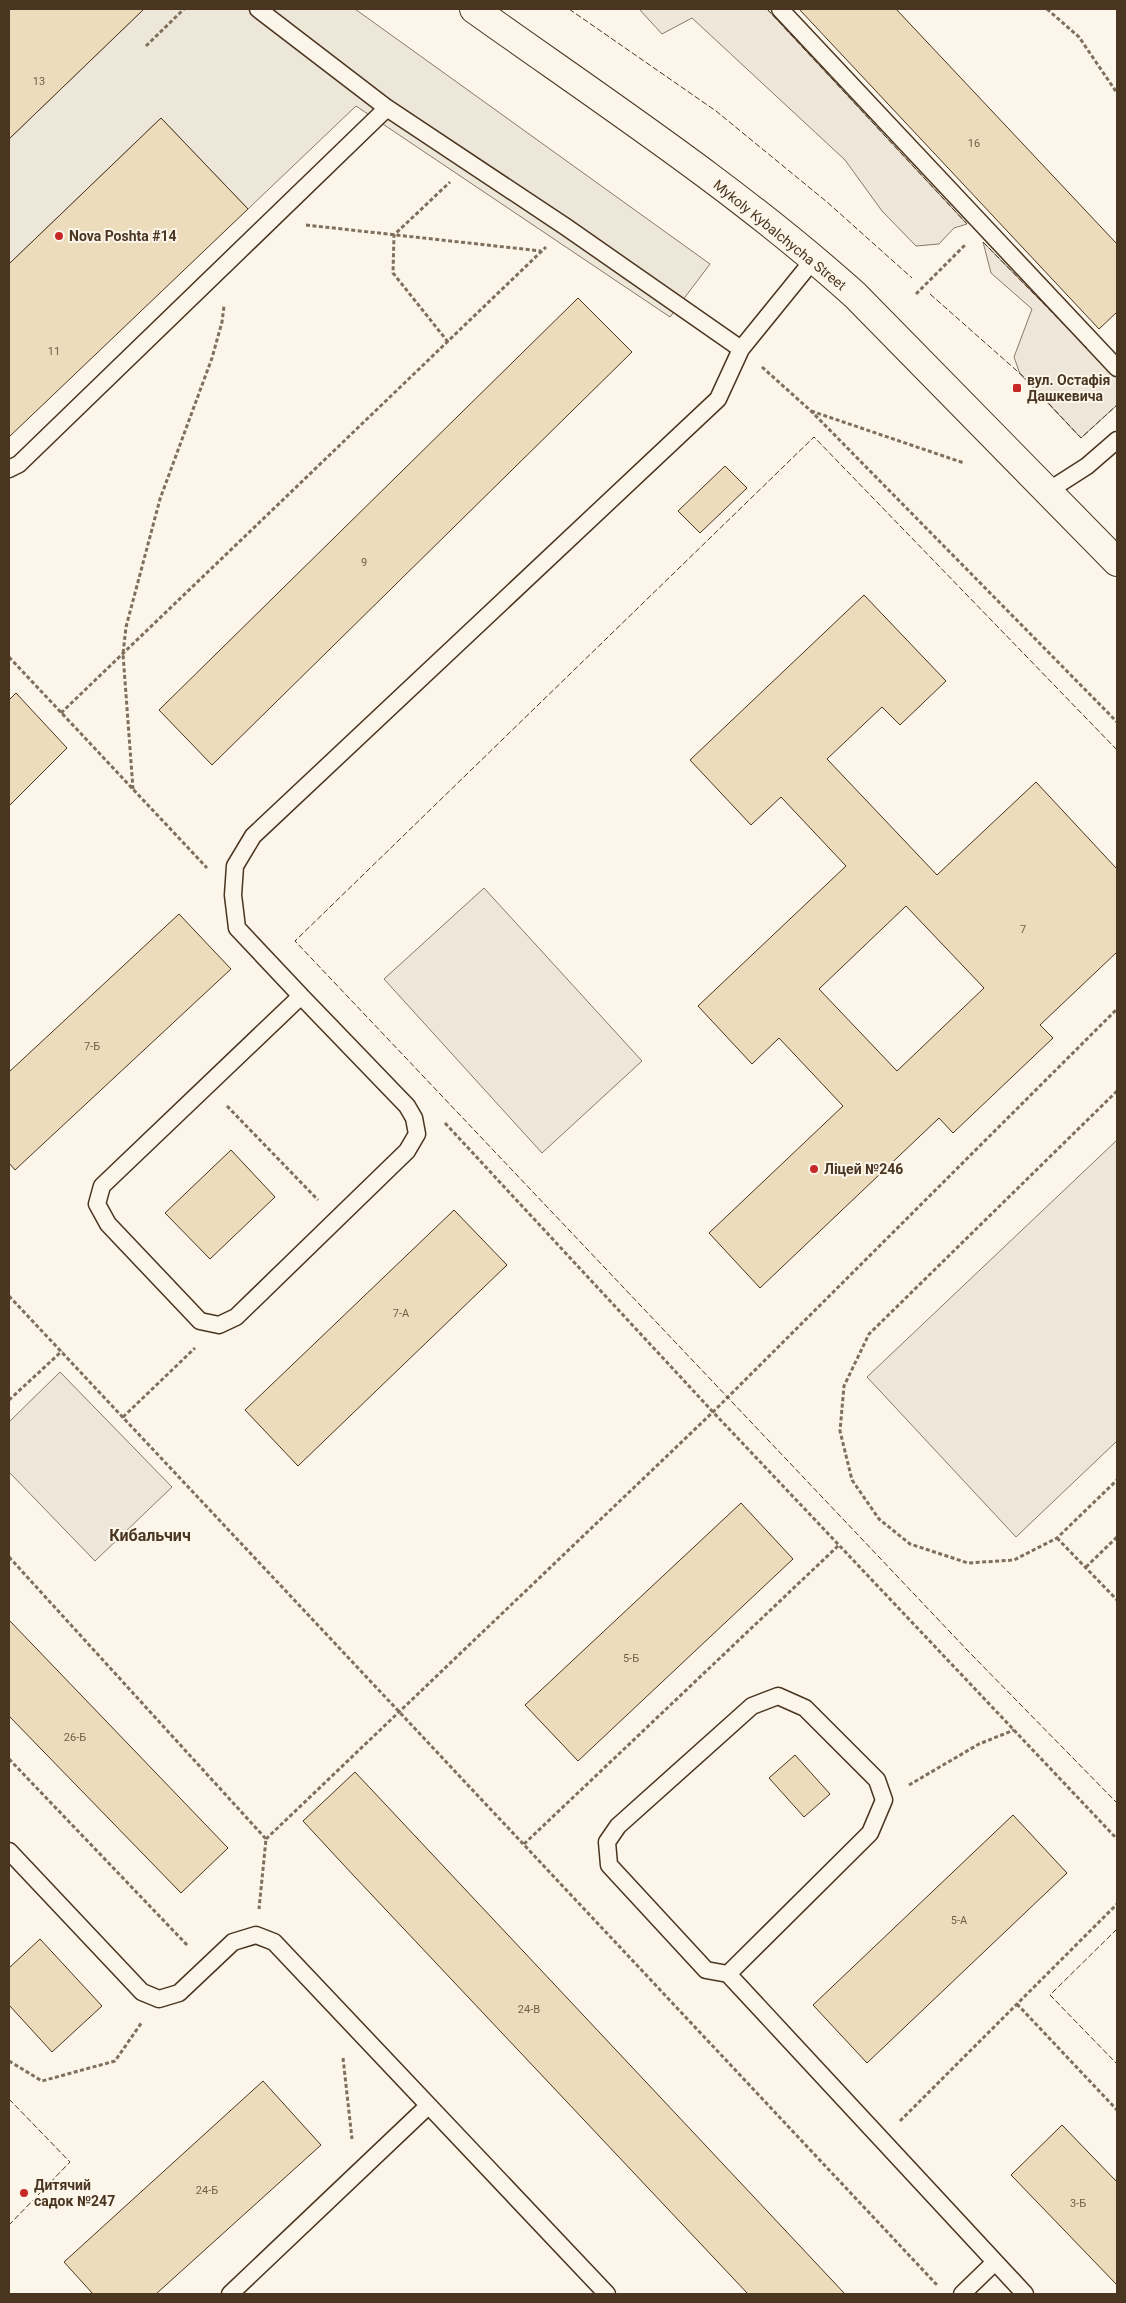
<svg xmlns="http://www.w3.org/2000/svg" width="1126" height="2303" viewBox="0 0 1126 2303" font-family="Roboto,sans-serif">
<rect width="100%" height="100%" fill="#fbf6e9"/>
<path fill="#ede6d9" stroke="#887966" d="M639 9H767L967 224 954 228 939 244 916 246 882 211 845 160 692 18 662 34Z
M983 242 1117 378V405L1081 438 1020 374 1014 357 1032 309 991 273Z
M484 888 642 1061 542 1153 384 979Z
M1117 1140V1441L1016 1537 867 1377Z
M60 1372 172 1487 95 1561 9 1472V1422Z"/>
<path fill="#ede7d9" stroke="#887966" d="M144 9H355L710 264 670 317 356 106 248 209 161 118 9 264V139Z"/>
<path fill="#ecdcbc" stroke="#4a3520" fill-rule="evenodd" d="M9 9H144L9 139Z
M799 9H896L1117 244V312L1099 329Z
M161 118 248 209 9 437V264Z
M578 298 632 352 212 765 159 710Z
M725 466 747 488 700 533 678 511Z
M864 595 946 681 900 725 882 707 827 759 937 875 1036 782 1117 869V952L1040 1025 1053 1038 953 1133 939 1118 760 1288 709 1233 843 1106 779 1038 752 1064 698 1006 846 866 781 797 751 825 690 760ZM906 906 984 988 897 1071 819 989Z
M16 693 67 748 9 806V700Z
M179 914 231 969 15 1170 9 1163V1072Z
M231 1150 275 1197 210 1259 165 1213Z
M454 1210 507 1265 298 1466 245 1410Z
M741 1503 793 1559 578 1761 525 1705Z
M9 1620 228 1848 181 1893 9 1716Z
M795 1755 830 1794 804 1817 769 1778Z
M355 1772 845 2294H748L354 1876 303 1821Z
M1013 1815 1067 1873 867 2063 813 2005Z
M40 1939 102 2006 52 2052 9 2005V1968Z
M263 2081 321 2145 156 2294H93L64 2262Z
M1062 2125 1117 2182V2285L1011 2175Z"/>
<g fill="none" stroke-linecap="round" stroke-linejoin="round">
<defs>
<path id="service" d="M258 9 387 108 566 227 741 349
M780 9 1117 368
M9 469 19 464 387 108
M1048 491 1087 466 1117 440
M301 996 407 1106 414 1118 417 1134 407 1151 236 1317 219 1325 200 1321 108 1224 97 1204 102 1186 301 996 237 928 233 895 235 866 253 836 718 399 741 349 814 259
M9 1851 142 1992 159 1999 179 1993 233 1942 256 1935 274 1942 607 2294
M728 1974 870 1833 884 1800 877 1780 805 1708 778 1696 752 1706 618 1826 607 1842 609 1865 706 1970 728 1974 1025 2294
M230 2294 428 2106
M962 2294 995 2262"/>
<path id="tertiary" d="M474 9C603 101 737 189 855 295L1117 562"/>
</defs>
<use href="#service" stroke="#4a3520" stroke-width="19"/>
<use href="#tertiary" stroke="#4a3520" stroke-width="30"/>
<path stroke="#7f6f5c" stroke-width="3" stroke-dasharray="4 2.5" stroke-linecap="butt" d="M1047 9 1079 37 1117 93
M146 46 184 9
M306 225 541 251
M916 294 965 245
M448 342 393 273 394 235 450 182
M762 367 811 411 1117 722
M811 411 964 463
M9 657 207 868
M61 713 546 247
M133 789 123 654 126 627 160 499 212 358 222 322 224 306
M1117 1091 869 1334 844 1386 840 1431 852 1480 879 1519 910 1544 968 1563 1014 1560 1057 1538 1117 1480
M227 1106 318 1200
M445 1123 713 1412 1117 1839
M9 1296 937 2285
M9 1400 62 1351
M123 1417 195 1348
M1057 1538 1117 1600
M9 1557 266 1839 259 1909
M1086 1567 1117 1537
M9 1759 188 1946
M909 1785 979 1744 1014 1730
M266 1839 713 1412 1117 1009
M524 1844 839 1545
M1017 2004 1117 2110
M343 2058 352 2139
M9 2061 42 2081 115 2061 142 2022
M900 2121 1117 1904"/>
<use href="#service" stroke="#fbf6e9" stroke-width="16"/>
<use href="#tertiary" stroke="#fbf6e9" stroke-width="28"/>
<path stroke="#4a3520" stroke-width="1" stroke-dasharray="6 2.5" stroke-linecap="butt" d="M569 9 716 111 827 202 912 278
M767 9 967 224
M983 242 1087 348
M930 294 1025 378 1081 438 1117 405
M1117 750 814 437 295 941 969 1652 1117 1803
M1117 1929 1050 1995 1117 2064
M9 2099 70 2162 9 2225"/>
</g>
<g fill="#c62828" stroke="#fbf6e9" stroke-width="2">
<circle cx="59" cy="236" r="5"/>
<rect x="1012" y="383" width="10" height="10" rx="2.5"/>
<circle cx="814" cy="1169" r="5"/>
<circle cx="24" cy="2193" r="5"/>
</g>
<g text-anchor="middle" dominant-baseline="central" stroke-width="4" stroke-linejoin="round" paint-order="stroke">
<g font-size="11" fill="#725f47">
<text x="39" y="81">13</text>
<text x="974" y="143">16</text>
<text x="54" y="351">11</text>
<text x="364" y="562">9</text>
<text x="1023" y="929">7</text>
<text x="92" y="1046">7-Б</text>
<text x="401" y="1313">7-А</text>
<text x="631" y="1658">5-Б</text>
<text x="75" y="1737">26-Б</text>
<text x="959" y="1920">5-А</text>
<text x="529" y="2009">24-В</text>
<text x="207" y="2190">24-Б</text>
<text x="1078" y="2203">3-Б</text>
</g>
<g font-size="14" fill="#4a3520" stroke="#fbf6e9">
<text transform="translate(780 235) rotate(39)">Mykoly Kybalchycha Street</text>
</g>
<g font-size="14" font-weight="bold" fill="#4a3520" stroke="#fbf6e9" text-anchor="start">
<text x="69" y="236">Nova Poshta #14</text>
<text x="1027" y="380">вул. Остафія<tspan x="1027" dy="16">Дашкевича</tspan></text>
<text x="824" y="1169">Ліцей №246</text>
<text x="34" y="2185">Дитячий<tspan x="34" dy="16">садок №247</tspan></text>
</g>
<g font-size="16" font-weight="bold" fill="#4a3520" stroke="#fbf6e9">
<text x="150" y="1535">Кибальчич</text>
</g>
</g>
<rect width="1126" height="2303" fill="none" stroke="#4a3520" stroke-width="20"/>
</svg>
